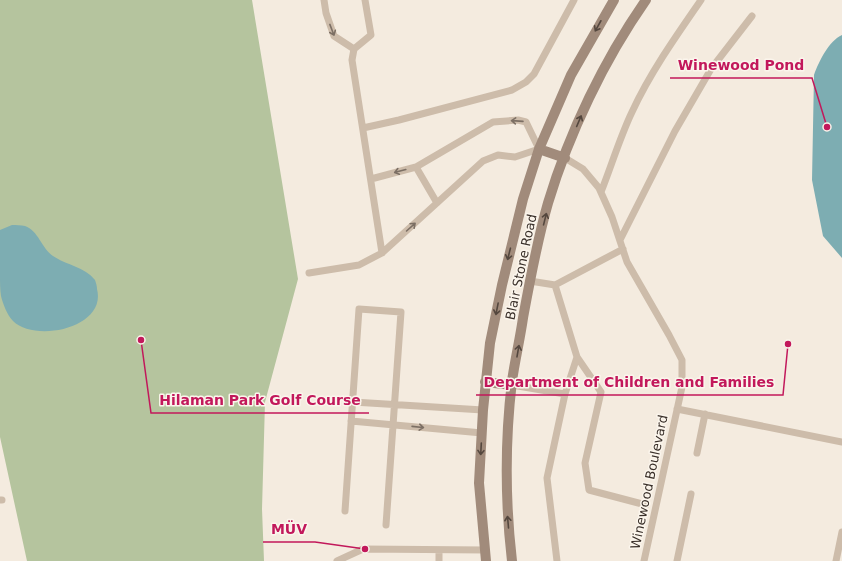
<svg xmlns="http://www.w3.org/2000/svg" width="842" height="561" viewBox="0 0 842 561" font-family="'DejaVu Sans',sans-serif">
<rect width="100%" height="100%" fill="#f4ebdf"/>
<path fill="#b5c49e" d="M0 0H252L298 279 265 402 262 509 264 561H27L0 437Z"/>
<path fill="#7dadb2" d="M842 35V258L823 236 812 180 814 75C819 61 829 41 842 35Z
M12 225C16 225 21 225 25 226 38 230 42 249 53 256 66 265 85 267 95 280 96 283 97 286 97 289 107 328 35 343 13 321 7 315 3 304 1 296 0 290 0 282 0 275 0 260 0 245 0 230Z"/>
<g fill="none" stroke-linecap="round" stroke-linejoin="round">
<path stroke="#cdbcaa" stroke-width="7" d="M324 0 326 13 334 36 354 49
M365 0 371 35 354 49 352 60 382 253
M363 128 399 120 512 90 526 82 534 74 574 0
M565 158 583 169 599 188 612 217 627 262 669 335 682 360V387L644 561
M416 167 437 203
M601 192C611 167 620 137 632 112 650 73 676 36 701 0
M620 240 675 131 711 69 752 16
M309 273 359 265 382 253 483 161 498 155 515 157 539 149 526 122 518 120 493 122 416 167 371 179
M530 281 555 285 623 249
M555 285 577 357 565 394 547 478 557 561
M577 357 601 392 585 463 589 490 646 505
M512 385 565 394
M353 402 483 410
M677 409 842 442
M351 421 482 433
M697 453 705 414
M0 500H2
M345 511 359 309 401 312 386 525
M337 561 363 549 485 550
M439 561V550
M677 561 691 494
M836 561 842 532"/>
<path stroke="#a18b7b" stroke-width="10" d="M539 149 565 158
M485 382 512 385
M486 561 479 483 483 410 490 343 502 285 523 199 539 149 571 75 614 0
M512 561C505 501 505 440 512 381 515 360 520 339 523 318 530 280 537 241 548 203 569 133 604 60 646 0"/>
</g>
<defs><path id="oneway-shaft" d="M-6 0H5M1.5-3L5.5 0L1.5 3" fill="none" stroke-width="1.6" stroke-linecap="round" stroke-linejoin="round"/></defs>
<g stroke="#54473e">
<use href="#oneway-shaft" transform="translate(598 26) rotate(119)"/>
<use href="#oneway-shaft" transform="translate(579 121) rotate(-67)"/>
<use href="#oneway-shaft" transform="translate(545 219) rotate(-76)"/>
<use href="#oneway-shaft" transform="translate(509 254) rotate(104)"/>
<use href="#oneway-shaft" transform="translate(497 309) rotate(101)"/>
<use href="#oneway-shaft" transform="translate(518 351) rotate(-80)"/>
<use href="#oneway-shaft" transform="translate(481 449) rotate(93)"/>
<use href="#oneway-shaft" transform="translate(508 522) rotate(-95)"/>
</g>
<g stroke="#7c6f64">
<use href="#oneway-shaft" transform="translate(332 30) rotate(69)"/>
<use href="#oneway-shaft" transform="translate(517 121) rotate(-176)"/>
<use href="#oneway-shaft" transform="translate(400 171) rotate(165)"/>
<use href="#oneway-shaft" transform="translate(411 227) rotate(-42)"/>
<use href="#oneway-shaft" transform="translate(418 427) rotate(6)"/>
</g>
<g text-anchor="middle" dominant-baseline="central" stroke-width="3" stroke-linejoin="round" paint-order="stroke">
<g font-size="13" fill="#3a302a" stroke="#fbf5ec">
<text transform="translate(521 267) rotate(-78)">Blair Stone Road</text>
<text transform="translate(649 482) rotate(-78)">Winewood Boulevard</text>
</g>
</g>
<path fill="none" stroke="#c2185b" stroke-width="1.5" d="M827 127L812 78H670M788 344L783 395H476M141 340L151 413H369M365 549L315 542H263"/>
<g fill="#c2185b" stroke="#fbf5ec" stroke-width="1.5">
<circle cx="827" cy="127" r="4"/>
<circle cx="788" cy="344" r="4"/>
<circle cx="141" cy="340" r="4"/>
<circle cx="365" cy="549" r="4"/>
</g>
<g font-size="14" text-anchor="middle" font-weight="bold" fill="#c2185b" stroke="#fbf5ec" stroke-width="3" stroke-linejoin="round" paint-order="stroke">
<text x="741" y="70">Winewood Pond</text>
<text x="629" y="387">Department of Children and Families</text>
<text x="260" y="405">Hilaman Park Golf Course</text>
<text x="289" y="534">MÜV</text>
</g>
</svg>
